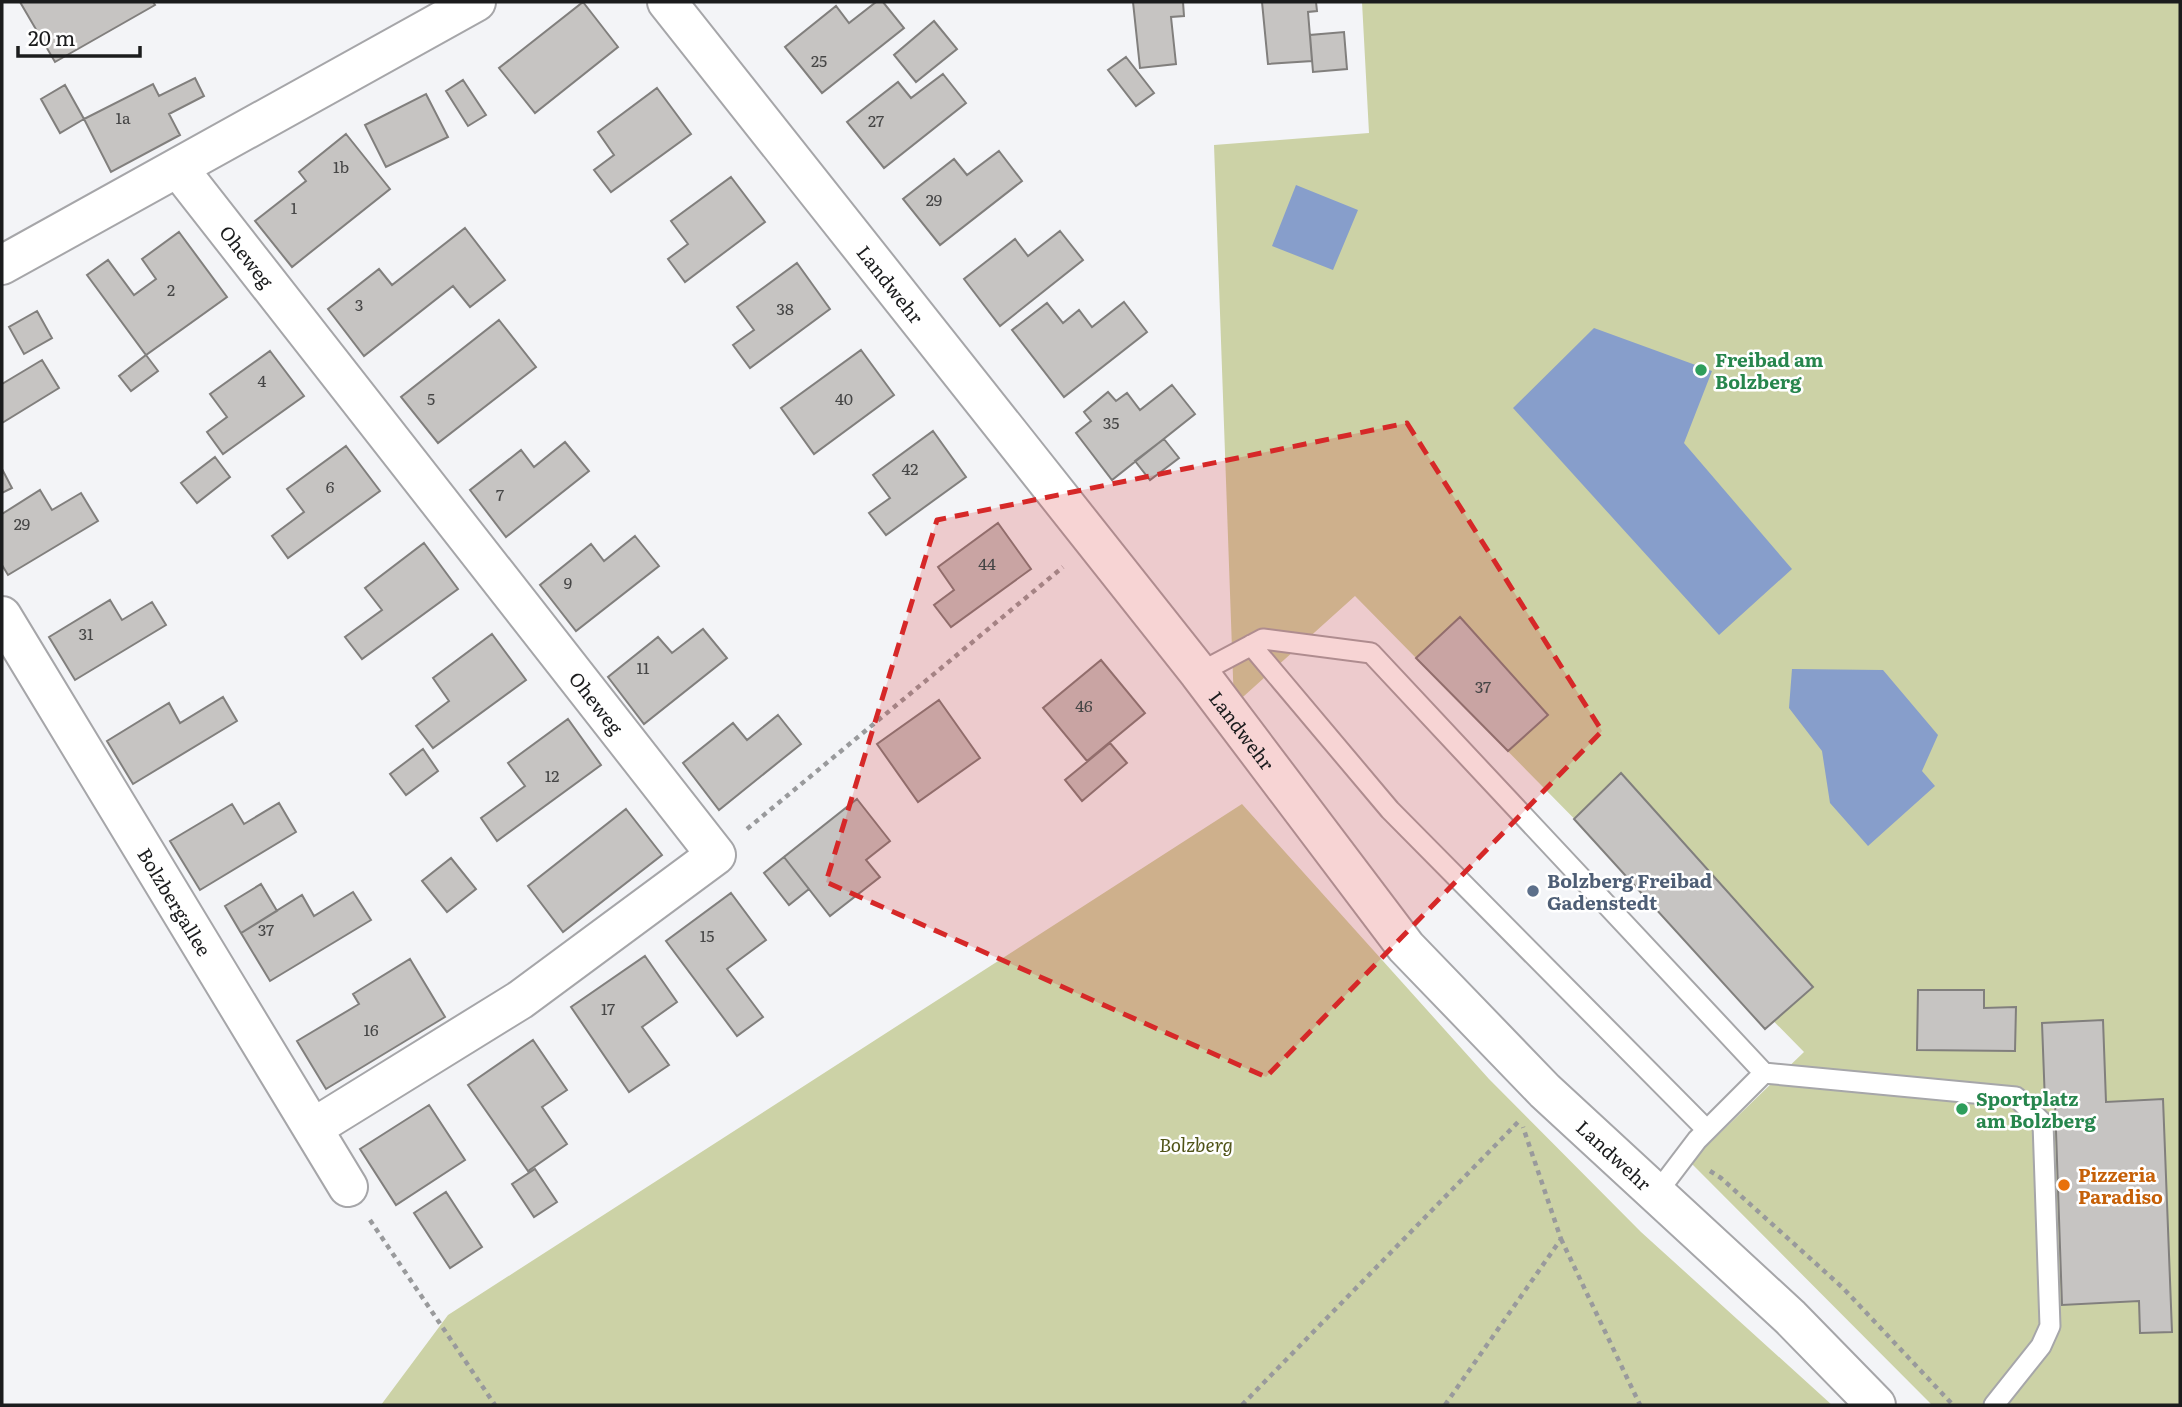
<svg xmlns="http://www.w3.org/2000/svg" width="2182" height="1407" viewBox="0 0 2182 1407" font-family="Literata,serif">
<rect width="100%" height="100%" fill="#f3f4f7"/>
<path fill="#ccd2a6" d="M1362 2H2180V1405H1932L1690 1162 1804 1052 1355 596 1234 705 1214 145 1369 133Z
M1242 804 1489 1079 1641 1232 1832 1405H381L448 1315Z"/>
<path fill="#879ecb" d="M1296 185 1358 210 1333 270 1272 246Z
M1594 328 1712 371 1684 443 1792 569 1719 635 1513 408Z
M1792 669 1883 670 1938 735 1922 771 1935 786 1868 846 1830 803 1822 751 1789 708Z"/>
<path fill="#c6c4c2" stroke="#817f7d" stroke-width="2" d="M20 2H153L155 5 55 62Z
M583 2 618 47 535 113 499 68Z
M876 2H883L904 28 822 93 785 47 836 6 849 23Z
M1133 2H1183L1184 16 1171 17 1176 64 1140 68Z
M1262 2H1316L1317 11 1308 12 1312 61 1268 64Z
M934 21 957 49 916 82 894 55Z
M1344 32 1347 69 1313 72 1310 35Z
M1126 57 1154 93 1136 106 1108 70Z
M943 74 966 103 884 168 847 122 898 82 911 98Z
M195 78 204 96 169 114 180 135 111 172 84 119 153 84 159 96Z
M463 80 486 115 468 126 446 91Z
M65 85 84 119 60 133 41 99Z
M657 88 691 134 611 192 594 170 614 155 598 132Z
M426 94 448 137 386 167 365 125Z
M346 134 390 189 292 267 255 221 306 181 299 172Z
M999 151 1022 181 940 245 903 199 954 159 967 175Z
M731 177 765 222 685 282 668 259 688 244 671 221Z
M465 228 505 280 470 307 453 286 364 356 328 309 379 269 392 285Z
M1060 231 1083 260 1000 326 964 279 1015 239 1028 256Z
M179 232 227 297 146 355 87 275 108 260 134 295 156 279 142 259Z
M797 263 830 309 750 368 733 345 754 330 737 307Z
M1124 302 1147 332 1064 397 1012 330 1047 303 1063 323 1079 310 1092 327Z
M37 311 52 338 24 354 9 327Z
M499 320 536 367 438 443 401 397Z
M861 350 894 395 814 454 781 408Z
M270 351 304 396 223 454 207 432 227 417 210 394Z
M146 355 158 371 131 391 119 376Z
M42 360 59 388 2 423V384Z
M1172 385 1195 414 1112 480 1076 433 1091 421 1084 412 1108 392 1116 401 1127 393 1140 410Z
M933 431 966 477 886 535 869 513 890 498 873 475Z
M1164 439 1179 458 1150 480 1135 461Z
M565 442 589 471 506 537 470 490 521 450 534 467Z
M346 446 380 491 288 558 272 536 304 512 287 489Z
M215 457 230 477 197 503 181 483Z
M2 469 12 488 2 493Z
M40 490 52 510 81 493 98 521 8 575 2 565V514Z
M998 523 1031 569 951 627 934 605 954 590 938 567Z
M635 536 659 566 576 631 540 585 591 544 604 561Z
M424 543 458 589 362 659 345 637 382 610 365 588Z
M110 600 122 620 152 602 166 625 75 680 49 637Z
M1460 617 1548 715 1508 751 1416 658Z
M703 629 727 658 644 724 608 677 658 637 672 653Z
M492 634 526 680 433 748 416 726 449 701 433 678Z
M1101 660 1145 713 1087 761 1043 708Z
M223 697 237 721 133 784 107 741 169 703 180 723Z
M939 700 980 758 918 802 877 744Z
M778 715 801 744 719 810 683 763 733 723 747 740Z
M568 719 601 765 497 841 481 818 525 786 508 763Z
M1110 743 1127 763 1082 801 1065 780Z
M423 749 438 771 406 795 390 774Z
M1621 773 1813 987 1765 1029 1574 819Z
M857 799 890 841 866 860 880 877 830 916 784 857Z
M279 803 296 832 200 890 170 841 232 804 244 824Z
M626 809 662 855 563 932 528 886Z
M784 857 809 889 789 905 764 873Z
M451 858 476 889 447 912 422 881Z
M261 884 277 911 241 933 225 906Z
M353 892 371 920 270 981 241 933 302 895 314 916Z
M731 893 766 940 727 969 763 1017 737 1036 666 941Z
M645 956 677 1002 642 1027 669 1065 629 1092 571 1007Z
M410 959 445 1017 326 1089 297 1041 359 1004 353 994Z
M1918 990H1984V1008L2016 1007 2015 1051 1917 1050Z
M2103 1020 2106 1102 2163 1099 2172 1332 2140 1333 2139 1301 2062 1305 2055 1102 2045 1103 2042 1023Z
M533 1040 567 1090 542 1107 567 1144 528 1171 468 1085Z
M429 1105 465 1160 396 1205 360 1149Z
M535 1169 557 1202 534 1217 512 1184Z
M446 1192 482 1247 450 1268 414 1213Z"/>
<g fill="none" stroke-linecap="round" stroke-linejoin="round">
<defs>
<path id="service" d="M1251 645 1390 810 1707 1130
M1199 673 1263 639 1371 653 1764 1073 2016 1097 2043 1123 2050 1326 2041 1346 1994 1405
M1656 1194 1697 1140 1764 1073"/>
<g id="minor">
<path id="s1" d="M178 168 716 855 520 1000 313 1128"/>
<path d="M2 265 476 2"/>
<path id="s2" d="M2 616 348 1187"/>
</g>
<g id="tertiary">
<path id="s3" d="M667 2 1199 673 1406 947 1545 1091 1790 1317 1876 1405"/>
</g>
</defs>
<use href="#service" stroke="#a6a6a9" stroke-width="23"/>
<use href="#minor" stroke="#a6a6a9" stroke-width="42"/>
<use href="#tertiary" stroke="#a6a6a9" stroke-width="42"/>
<path stroke="#999a9c" stroke-width="4.5" stroke-dasharray="5 5" stroke-linecap="butt" d="M747 829 1063 567
M1710 1171 1721 1178 1843 1288 1953 1405
M370 1220 495 1405
M1561 1239 1640 1405
M1242 1405 1520 1120
M1445 1405 1561 1239 1523 1127"/>
<use href="#service" stroke="#fff" stroke-width="19"/>
<use href="#minor" stroke="#fff" stroke-width="38"/>
<use href="#tertiary" stroke="#fff" stroke-width="38"/>
</g>
<path fill="#d62828" fill-opacity="0.2" stroke="#d62828" stroke-width="5" stroke-dasharray="14 9" stroke-linejoin="round" d="M1407 423 1602 731 1266 1077 826 882 937 520Z"/>
<g fill="#2e9e5b" stroke="#fff" stroke-width="2.5">
<circle cx="1701" cy="370" r="7"/>
<circle cx="1962" cy="1109" r="7"/>
</g>
<circle fill="#5c6f8a" stroke="#fff" stroke-width="2.5" cx="1533" cy="891" r="7"/>
<circle fill="#e8710a" stroke="#fff" stroke-width="2.5" cx="2064" cy="1185" r="7"/>
<g text-anchor="middle" dominant-baseline="central" stroke-width="5" stroke-linejoin="round" paint-order="stroke">
<g font-size="16" fill="#464646">
<text x="819" y="60">25</text>
<text x="123" y="117">1a</text>
<text x="876" y="120">27</text>
<text x="341" y="166">1b</text>
<text x="934" y="199">29</text>
<text x="294" y="207">1</text>
<text x="171" y="289">2</text>
<text x="359" y="304">3</text>
<text x="785" y="308">38</text>
<text x="262" y="380">4</text>
<text x="431" y="398">5</text>
<text x="844" y="398">40</text>
<text x="1111" y="422">35</text>
<text x="910" y="468">42</text>
<text x="330" y="486">6</text>
<text x="500" y="494">7</text>
<text x="22" y="523">29</text>
<text x="987" y="563">44</text>
<text x="568" y="582">9</text>
<text x="86" y="633">31</text>
<text x="643" y="667">11</text>
<text x="1483" y="686">37</text>
<text x="1084" y="705">46</text>
<text x="552" y="775">12</text>
<text x="266" y="929">37</text>
<text x="707" y="935">15</text>
<text x="608" y="1008">17</text>
<text x="371" y="1029">16</text>
</g>
<g font-size="19" fill="#1b1c1d" stroke="#fff">
<text stroke="none"><textPath href="#s1" startOffset="112">Oheweg</textPath></text>
<text stroke="none"><textPath href="#s3" startOffset="360">Landwehr</textPath></text>
<text stroke="none"><textPath href="#s1" startOffset="679">Oheweg</textPath></text>
<text stroke="none"><textPath href="#s3" startOffset="928">Landwehr</textPath></text>
<text stroke="none"><textPath href="#s2" startOffset="334">Bolzbergallee</textPath></text>
<text stroke="none"><textPath href="#s3" startOffset="1494">Landwehr</textPath></text>
</g>
<g font-size="19" font-weight="bold" fill="#27864d" stroke="#fff" text-anchor="start">
<text x="1715" y="359">Freibad am<tspan x="1715" dy="22">Bolzberg</tspan></text>
<text x="1976" y="1098">Sportplatz<tspan x="1976" dy="22">am Bolzberg</tspan></text>
</g>
<g font-size="19" font-weight="bold" fill="#4e5e75" stroke="#fff" text-anchor="start">
<text x="1547" y="880">Bolzberg Freibad<tspan x="1547" dy="22">Gadenstedt</tspan></text>
</g>
<g font-size="19" font-style="italic" fill="#4f5317" stroke="#fff">
<text x="1196" y="1144">Bolzberg</text>
</g>
<g font-size="19" font-weight="bold" fill="#c56008" stroke="#fff" text-anchor="start">
<text x="2078" y="1174">Pizzeria<tspan x="2078" dy="22">Paradiso</tspan></text>
</g>
</g>
<rect width="2182" height="1407" fill="none" stroke="#1b1c1d" stroke-width="7"/>
<path d="M18 46v10h122v-10" fill="none" stroke="#1b1c1d" stroke-width="3.5"/>
<text x="28" y="46" font-size="21" fill="#1b1c1d" stroke="#ffffff" stroke-width="5" paint-order="stroke">20 m</text>
</svg>
